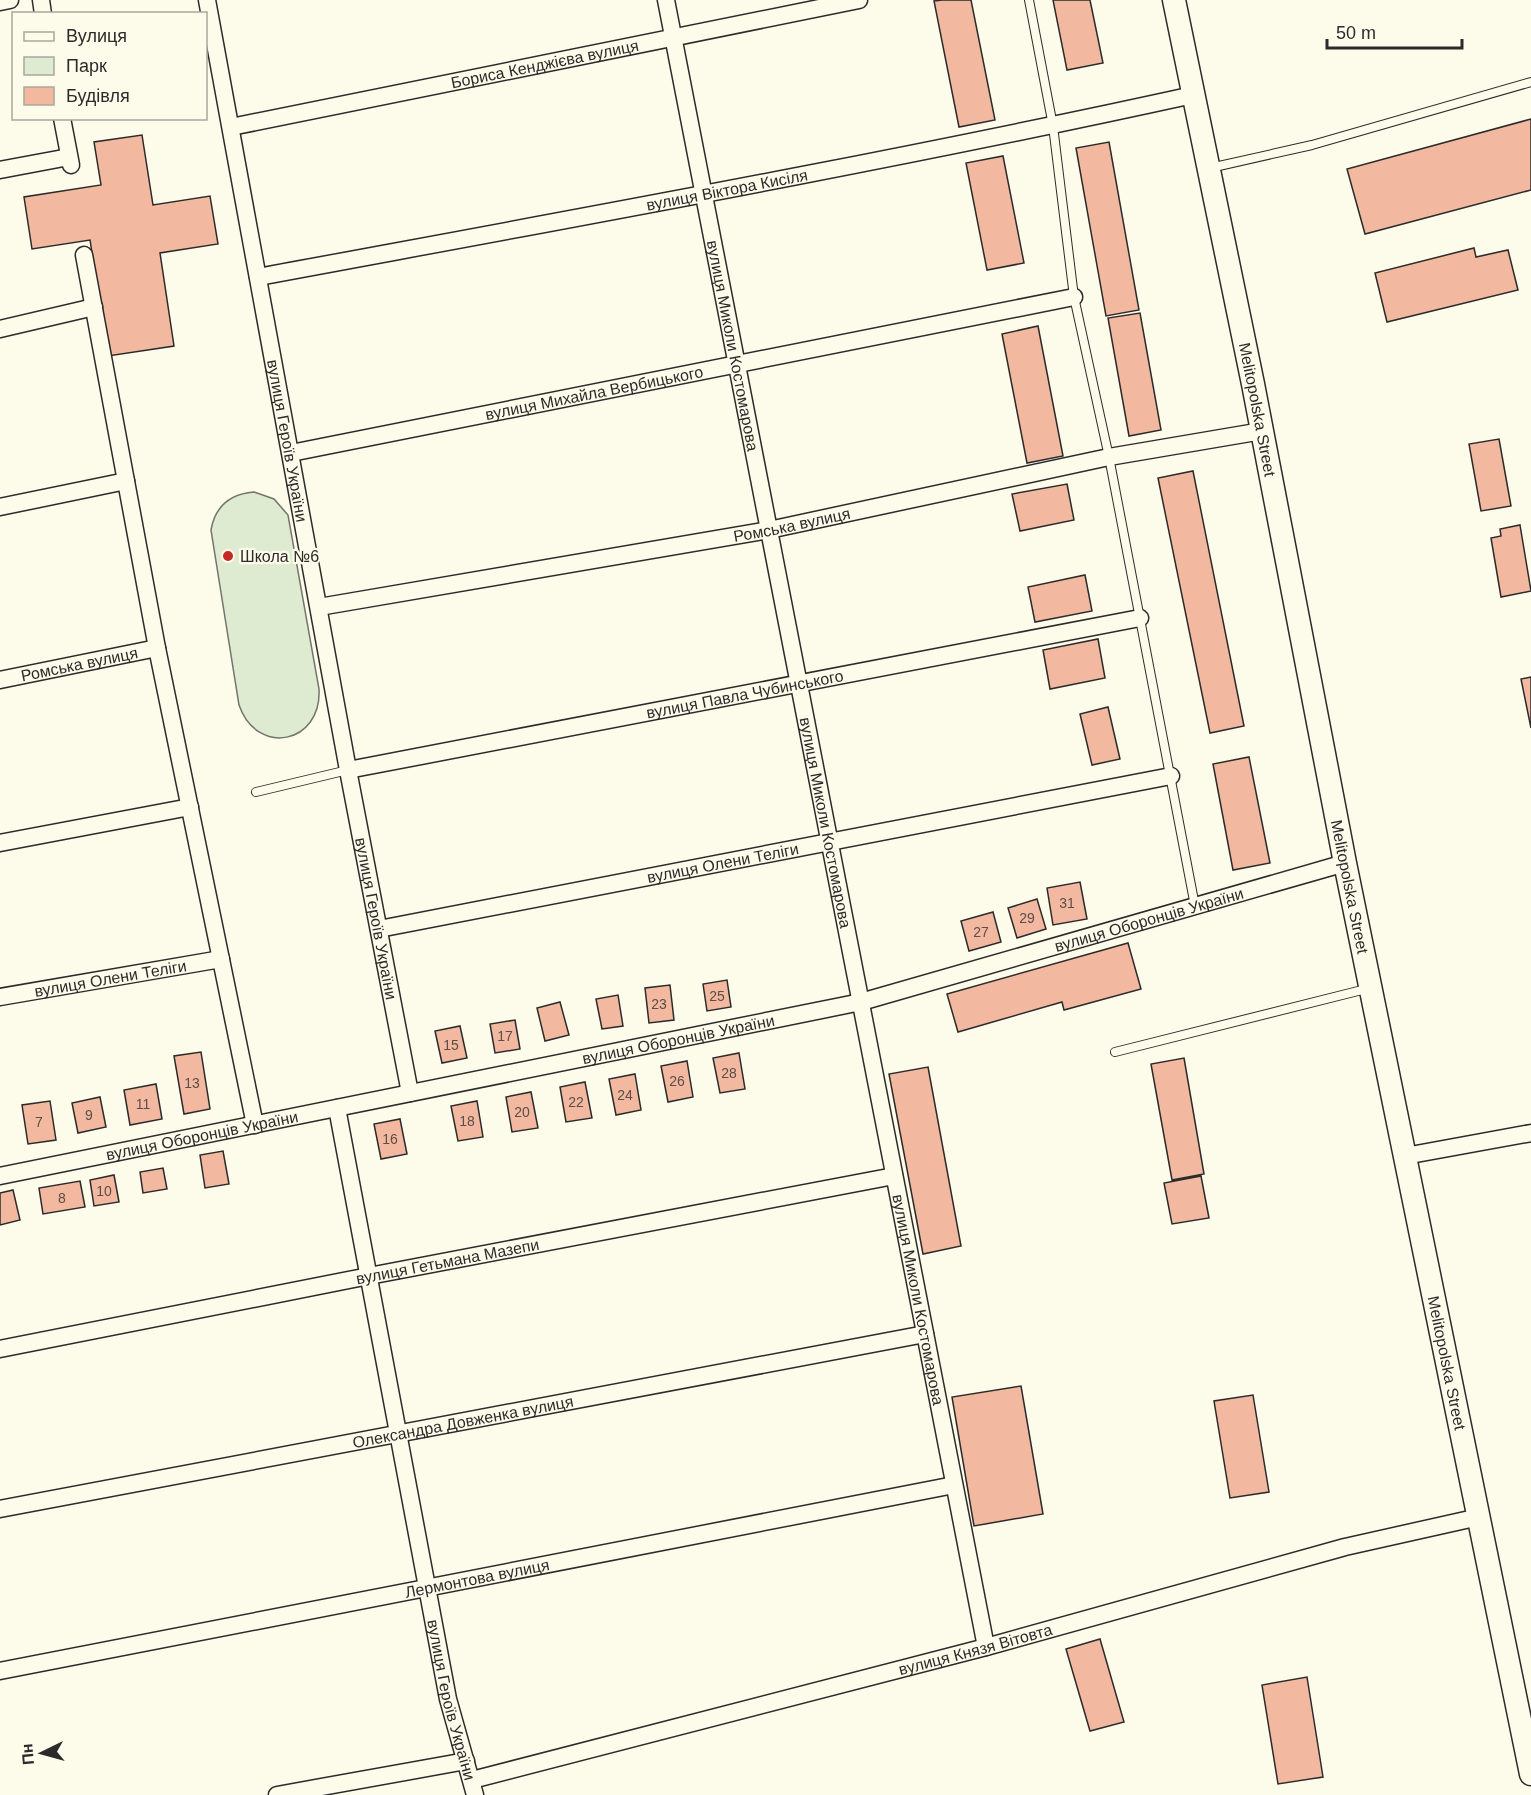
<svg xmlns="http://www.w3.org/2000/svg" width="1531" height="1795" viewBox="0 0 1531 1795" font-family="Arial,sans-serif">
<rect width="100%" height="100%" fill="#fdfbea"/>
<path fill="#deebd1" stroke="#74746e" stroke-width="1.5" d="M254 492 274 499 288 515 319 689C322 744 257 757 239 705L211 530C215 507 230 494 254 492Z"/>
<path fill="#f2b8a0" stroke="#2b2b2b" stroke-width="1.5" d="M942 0H971L995 120 959 127 934 1Z
M1053 0H1090L1103 63 1067 70Z
M1531 119V190L1365 234 1347 169Z
M142 135 153 205 210 196 218 244 160 253 174 346 108 356 90 240 32 249 24 197 101 185 94 142Z
M1109 142 1139 310 1106 316 1076 148Z
M1003 156 1024 263 987 270 966 163Z
M1474 248 1476 257 1508 250 1518 290 1387 322 1375 273Z
M1140 313 1161 430 1129 436 1108 318Z
M1038 326 1063 456 1027 463 1002 334Z
M1499 439 1511 506 1481 511 1469 444Z
M1193 471 1244 726 1210 733 1158 478Z
M1067 484 1074 520 1020 531 1012 494Z
M1520 525 1531 591 1501 597 1491 538 1501 536 1500 529Z
M1085 575 1092 611 1035 622 1028 587Z
M1098 639 1105 678 1050 689 1043 650Z
M1531 677V728L1521 679Z
M1108 707 1120 759 1092 765 1080 714Z
M1249 757 1270 863 1233 870 1213 764Z
M1080 882 1087 919 1053 925 1047 888Z
M1037 899 1046 929 1017 938 1008 908Z
M993 912 1001 942 969 951 961 921Z
M1128 943 1141 989 1064 1010 1062 1002 958 1032 947 994Z
M727 980 731 1007 707 1011 703 984Z
M670 985 674 1020 649 1023 645 988Z
M618 995 623 1026 602 1029 596 999Z
M560 1002 569 1035 545 1041 537 1008Z
M515 1020 520 1049 495 1053 490 1024Z
M460 1026 467 1058 442 1063 435 1031Z
M201 1052 210 1109 184 1114 174 1056Z
M739 1053 745 1089 720 1093 713 1058Z
M1184 1058 1204 1174 1172 1180 1151 1064Z
M687 1061 693 1097 668 1102 661 1066Z
M928 1067 961 1246 923 1254 889 1074Z
M635 1074 641 1110 616 1115 609 1079Z
M585 1082 592 1118 566 1122 560 1087Z
M156 1084 162 1119 130 1125 124 1090Z
M531 1092 538 1128 512 1132 506 1097Z
M100 1097 106 1127 78 1133 72 1103Z
M50 1101 56 1140 28 1144 22 1105Z
M477 1101 483 1137 458 1141 451 1106Z
M400 1119 407 1154 381 1159 374 1124Z
M223 1151 229 1184 205 1188 200 1155Z
M163 1168 167 1189 143 1193 140 1172Z
M114 1175 119 1202 94 1206 90 1180Z
M1201 1176 1209 1218 1172 1224 1164 1183Z
M80 1181 85 1207 43 1214 39 1188Z
M13 1190 20 1220 0 1225V1193Z
M1021 1386 1043 1514 974 1526 952 1397Z
M1253 1395 1269 1492 1230 1498 1214 1401Z
M1100 1639 1124 1722 1090 1731 1066 1649Z
M1307 1677 1323 1777 1278 1784 1262 1685Z"/>
<g fill="none" stroke-linecap="round" stroke-linejoin="round">
<defs>
<path id="service" d="M1029 0 1053 126 1074 297 1109 457 1195 906
M1210 168 1312 145 1531 82
M256 792 348 770
M1115 1052 1370 988"/>
<g id="minor">
<path d="M41 0 43 14"/>
<path id="s1" d="M207 0 348 770 410 1093"/>
<path id="s2" d="M666 0 986 1647"/>
<path d="M0 2 10 0"/>
<path d="M62 118 71 165"/>
<path id="s3" d="M231 127 859 0"/>
<path d="M0 170 69 157"/>
<path d="M84 255 157 648 255 1125"/>
<path id="s4" d="M258 277C570 219 883 163 1193 95"/>
<path d="M0 329 94 307"/>
<path id="s5" d="M291 453 1074 297"/>
<path d="M0 507 126 481"/>
<path id="s6" d="M319 607 769 530 1109 457 1262 431"/>
<path id="s7" d="M0 680 157 648"/>
<path id="s8" d="M348 770 1140 618"/>
<path d="M0 843 190 807"/>
<path id="s9" d="M379 929 1171 776"/>
<path id="s10" d="M0 997 221 959"/>
<path id="s11" d="M337 1108 448 1699 475 1795"/>
<path d="M1405 1156 1531 1133"/>
<path id="s12" d="M0 1176 861 1002 1345 863"/>
<path id="s13" d="M0 1349 369 1276 894 1176"/>
<path id="s14" d="M0 1509 925 1334"/>
<path id="s15" d="M0 1671 954 1485"/>
<path id="s16" d="M472 1780 986 1647 1345 1547 1479 1517"/>
<path d="M277 1795 466 1761"/>
</g>
<g id="secondary">
<path id="s17" d="M1174 0 1253 384 1345 863 1531 1774"/>
</g>
</defs>
<use href="#service" stroke="#2b2b2b" stroke-width="10"/>
<use href="#minor" stroke="#2b2b2b" stroke-width="19"/>
<use href="#secondary" stroke="#2b2b2b" stroke-width="25"/>
<use href="#service" stroke="#fdfbea" stroke-width="8"/>
<use href="#minor" stroke="#fdfbea" stroke-width="16"/>
<use href="#secondary" stroke="#fdfbea" stroke-width="22"/>
</g>
<circle fill="#c62828" stroke="#fdfbea" stroke-width="2" cx="228" cy="556" r="6"/>
<g text-anchor="middle" dominant-baseline="central" stroke-width="4.5" stroke-linejoin="round" paint-order="stroke">
<g font-size="14" fill="#5d4e48">
<text x="1067" y="903">31</text>
<text x="1027" y="918">29</text>
<text x="981" y="932">27</text>
<text x="717" y="996">25</text>
<text x="659" y="1004">23</text>
<text x="505" y="1036">17</text>
<text x="451" y="1045">15</text>
<text x="729" y="1073">28</text>
<text x="677" y="1081">26</text>
<text x="192" y="1083">13</text>
<text x="625" y="1095">24</text>
<text x="576" y="1102">22</text>
<text x="143" y="1104">11</text>
<text x="522" y="1112">20</text>
<text x="89" y="1115">9</text>
<text x="467" y="1121">18</text>
<text x="39" y="1122">7</text>
<text x="390" y="1139">16</text>
<text x="104" y="1191">10</text>
<text x="62" y="1198">8</text>
</g>
<g font-size="16" fill="#2b2b2b" stroke="#fdfbea">
<text stroke="none"><textPath href="#s3" startOffset="320">Бориса Кенджієва вулиця</textPath></text>
<text stroke="none"><textPath href="#s4" startOffset="477">вулиця Віктора Кисіля</textPath></text>
<text stroke="none"><textPath href="#s2" startOffset="352">вулиця Миколи Костомарова</textPath></text>
<text stroke="none"><textPath href="#s5" startOffset="309">вулиця Михайла Вербицького</textPath></text>
<text stroke="none"><textPath href="#s17" startOffset="418">Melitopolska Street</textPath></text>
<text stroke="none"><textPath href="#s1" startOffset="448">вулиця Героїв України</textPath></text>
<text stroke="none"><textPath href="#s6" startOffset="480">Ромська вулиця</textPath></text>
<text stroke="none"><textPath href="#s7" startOffset="81">Ромська вулиця</textPath></text>
<text stroke="none"><textPath href="#s8" startOffset="404">вулиця Павла Чубинського</textPath></text>
<text stroke="none"><textPath href="#s2" startOffset="838">вулиця Миколи Костомарова</textPath></text>
<text stroke="none"><textPath href="#s9" startOffset="350">вулиця Олени Теліги</textPath></text>
<text stroke="none"><textPath href="#s17" startOffset="904">Melitopolska Street</textPath></text>
<text stroke="none"><textPath href="#s1" startOffset="934">вулиця Героїв України</textPath></text>
<text stroke="none"><textPath href="#s12" startOffset="1178">вулиця Оборонців України</textPath></text>
<text stroke="none"><textPath href="#s10" startOffset="112">вулиця Олени Теліги</textPath></text>
<text stroke="none"><textPath href="#s12" startOffset="692">вулиця Оборонців України</textPath></text>
<text stroke="none"><textPath href="#s12" startOffset="206">вулиця Оборонців України</textPath></text>
<text stroke="none"><textPath href="#s13" startOffset="456">вулиця Гетьмана Мазепи</textPath></text>
<text stroke="none"><textPath href="#s2" startOffset="1324">вулиця Миколи Костомарова</textPath></text>
<text stroke="none"><textPath href="#s17" startOffset="1390">Melitopolska Street</textPath></text>
<text stroke="none"><textPath href="#s14" startOffset="471">Олександра Довженка вулиця</textPath></text>
<text stroke="none"><textPath href="#s15" startOffset="486">Лермонтова вулиця</textPath></text>
<text stroke="none"><textPath href="#s16" startOffset="520">вулиця Князя Вітовта</textPath></text>
<text stroke="none"><textPath href="#s11" startOffset="603">вулиця Героїв України</textPath></text>
</g>
<g font-size="16" fill="#2b2b2b" stroke="#fdfbea" text-anchor="start">
<text x="240" y="556">Школа №6</text>
</g>
</g>
<rect x="12" y="12" width="195" height="108" fill="#fdfbea" stroke="#a9a89e" stroke-width="1.5"/>
<rect x="24" y="32" width="30" height="9" fill="#fdfbea" stroke="#a9a89e" stroke-width="1.5"/>
<text x="66" y="42" font-size="18" fill="#2b2b2b">Вулиця</text>
<rect x="24" y="57" width="30" height="18" fill="#deebd1" stroke="#a9a89e" stroke-width="1.5"/>
<text x="66" y="72" font-size="18" fill="#2b2b2b">Парк</text>
<rect x="24" y="87" width="30" height="18" fill="#f2b8a0" stroke="#a9a89e" stroke-width="1.5"/>
<text x="66" y="102" font-size="18" fill="#2b2b2b">Будівля</text>
<g transform="translate(42 1753) rotate(265)" stroke="#fdfbea" stroke-width="4.5" paint-order="stroke">
<path d="M0-4.5L10 22L0 15L-10 22Z" fill="#2b2b2b"/>
<text y="-9" font-size="16" font-weight="bold" text-anchor="middle" fill="#2b2b2b">Пн</text>
</g>
<path d="M1327 39v9h135v-9" fill="none" stroke="#2b2b2b" stroke-width="3"/>
<text x="1336" y="39" font-size="18" fill="#2b2b2b" stroke="#fdfbea" stroke-width="4.5" paint-order="stroke">50 m</text>
</svg>
